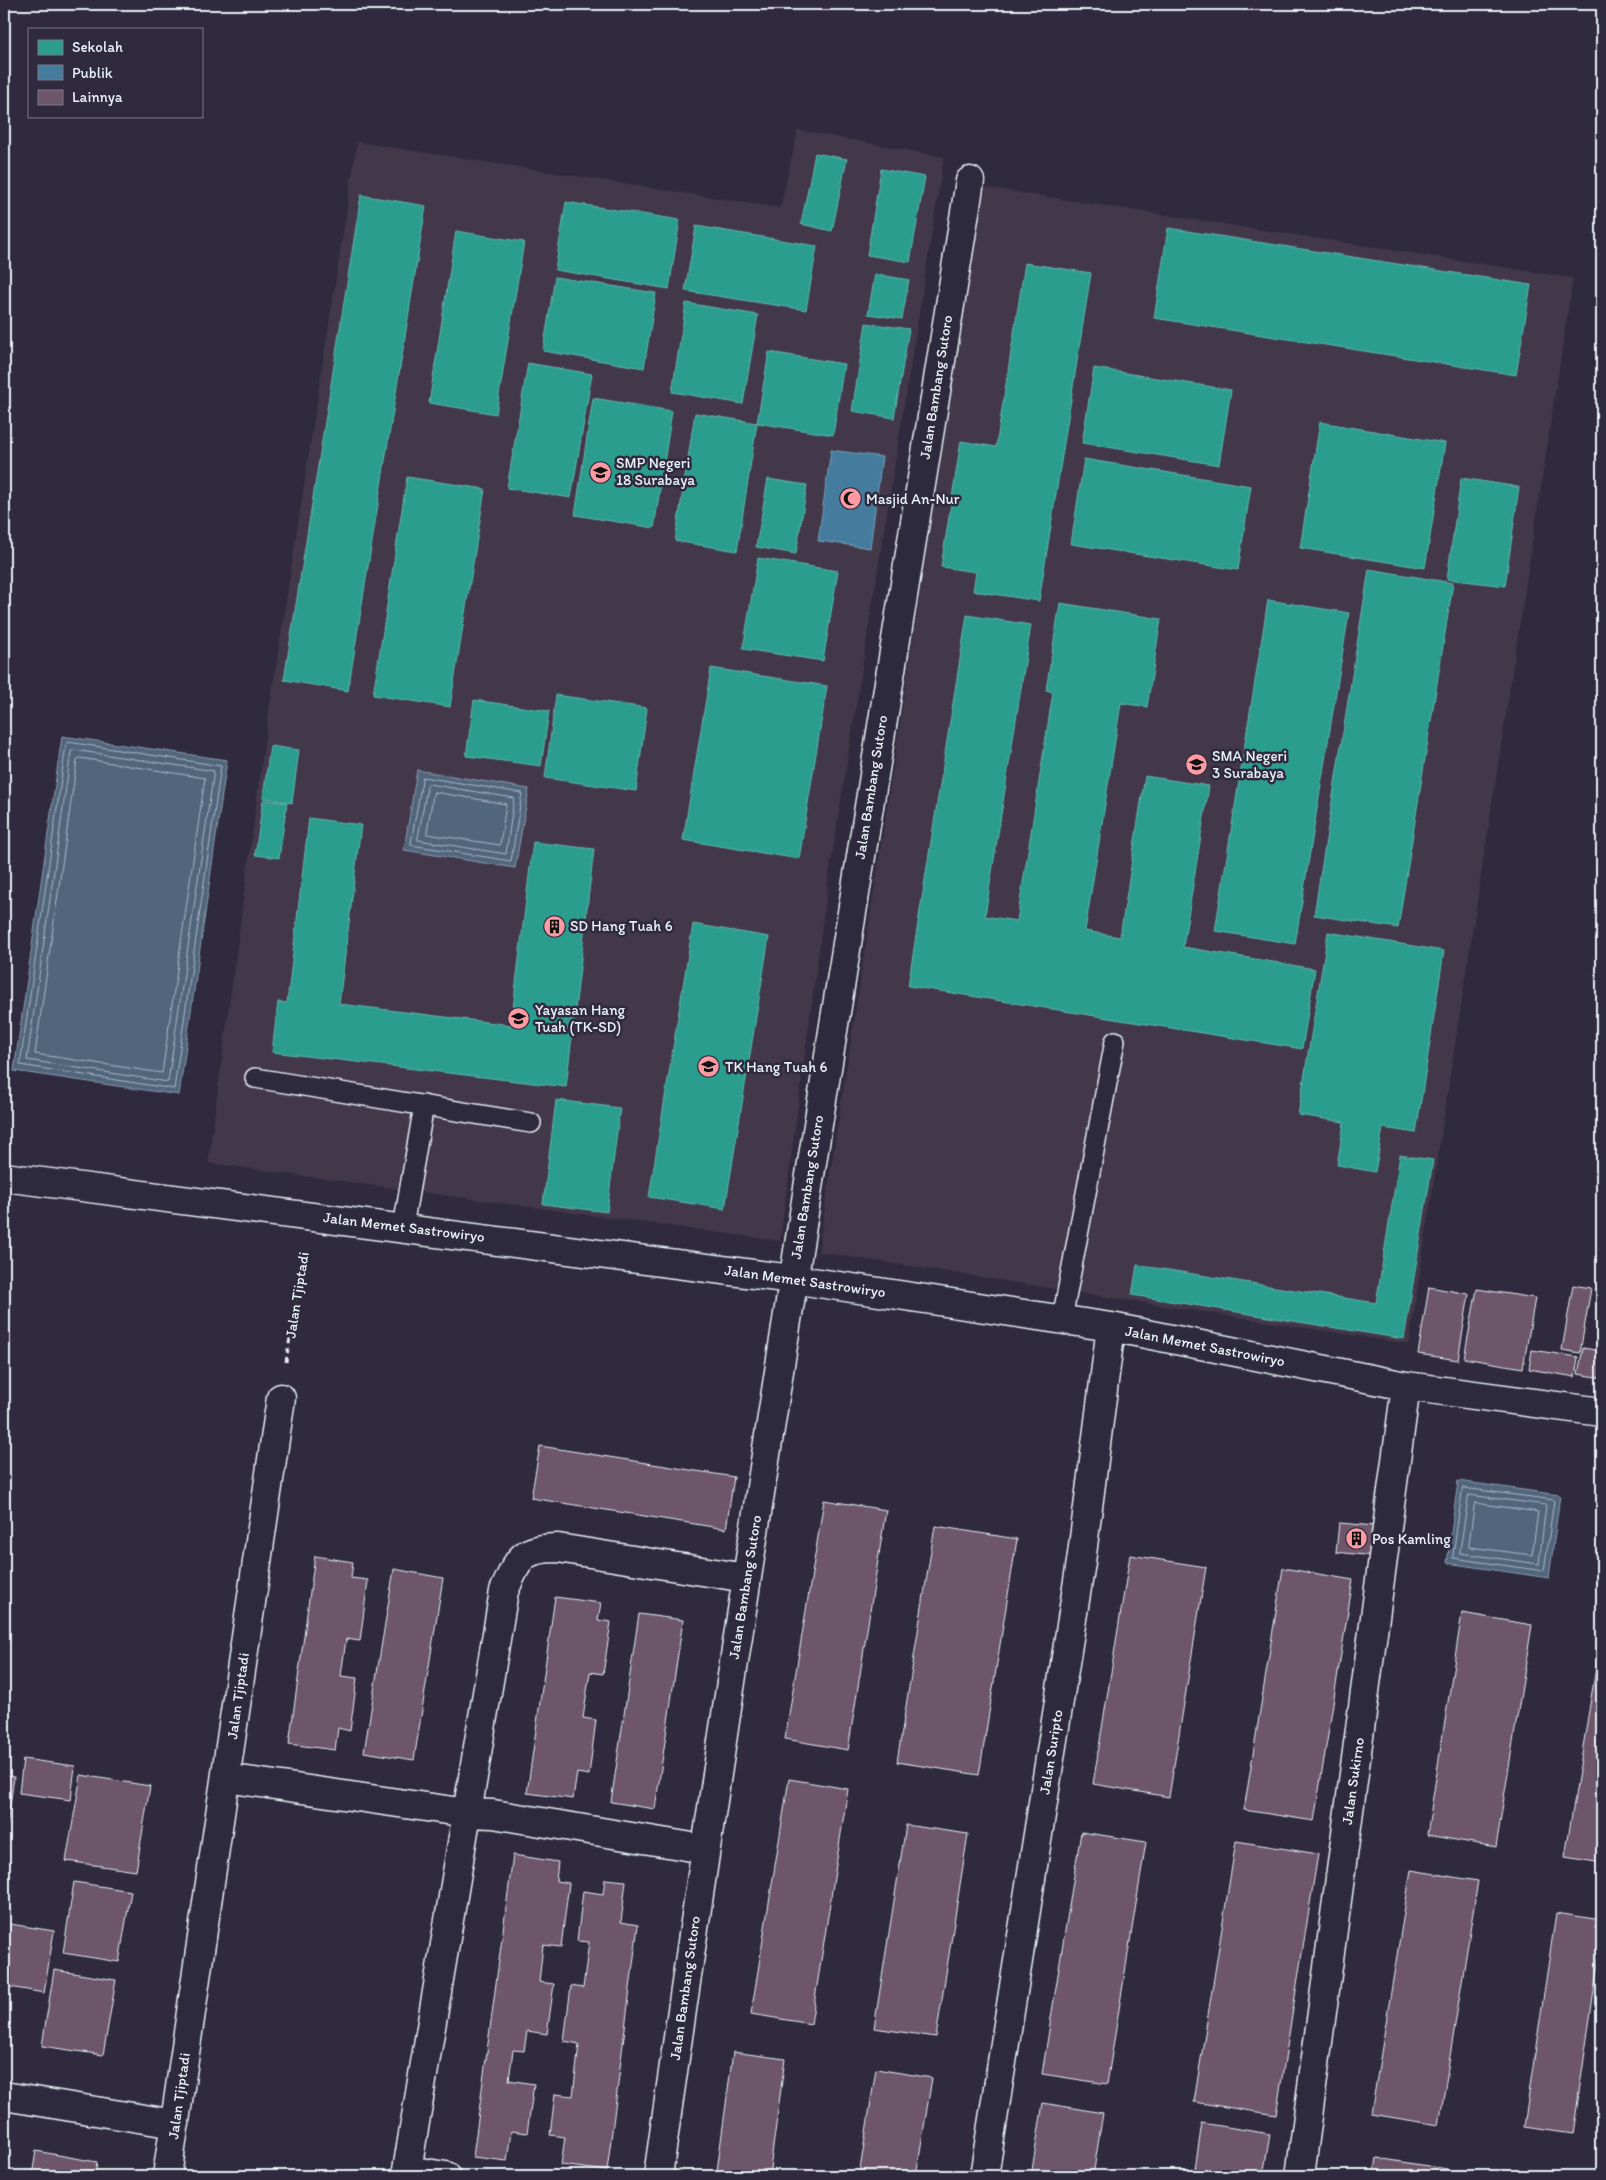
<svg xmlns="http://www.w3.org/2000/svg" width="1606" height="2180" viewBox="0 0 1606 2180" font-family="Itim,sans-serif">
<rect width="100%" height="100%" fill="#2f2a3d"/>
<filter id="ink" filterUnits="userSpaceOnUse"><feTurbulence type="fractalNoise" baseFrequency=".02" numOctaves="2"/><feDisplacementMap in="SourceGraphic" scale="10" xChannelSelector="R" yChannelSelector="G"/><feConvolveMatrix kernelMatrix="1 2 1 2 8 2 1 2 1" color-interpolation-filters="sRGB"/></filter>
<g filter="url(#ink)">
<path fill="#42374a" d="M798 130 944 157 829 875 780 1241 208 1163 265 737 357 142 780 208Z
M983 187 1573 278 1409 1344 818 1252Z"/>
<path fill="#51657c" stroke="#8d9dae" d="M62 736 227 760 179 1095 14 1071Z
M417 770 529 789 515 868 404 850Z
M1458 1481 1560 1495 1549 1578 1447 1563Z"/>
<path fill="#2a9d8f" stroke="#63b6ae" d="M815 153 847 159 832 231 801 224Z
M881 169 925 177 910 262 867 255Z
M361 195 426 206 348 691 284 680Z
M566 202 680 220 669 289 555 270Z
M696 226 817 246 806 310 685 291Z
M1168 228 1531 285 1516 375 1154 318Z
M456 231 524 242 496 414 429 403Z
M1025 263 1091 273 1039 601 973 591 976 572 941 567 961 441 996 447Z
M875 274 909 280 902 319 868 314Z
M555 277 656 293 644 368 543 351Z
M686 303 758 315 743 404 672 392Z
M866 323 909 329 894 418 852 411Z
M769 352 844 364 833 435 757 423Z
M528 363 592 374 571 498 507 488Z
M1094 368 1231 390 1219 465 1082 443Z
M593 398 672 411 654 528 575 515Z
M695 413 757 423 737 551 675 541Z
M1320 422 1445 443 1425 568 1300 548Z
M1084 459 1251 486 1238 570 1071 544Z
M407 477 485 489 450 707 373 695Z
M1461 478 1519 487 1505 586 1447 579Z
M768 479 807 485 796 554 756 547Z
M758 558 838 571 823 661 743 649Z
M1369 569 1453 583 1398 928 1314 915Z
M1268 600 1349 613 1295 944 1215 931Z
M1060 603 1161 619 1147 707 1121 703 1085 931 1120 937 1145 776 1209 786 1183 947 1315 969 1302 1049 908 986 967 615 1031 625 985 916 1017 921 1053 692 1046 690Z
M711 668 827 686 799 859 683 840Z
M556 695 647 708 636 791 545 778Z
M474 700 549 711 541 766 466 756Z
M270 746 299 750 292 803 263 798Z
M263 800 287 803 279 858 255 855Z
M309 818 361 825 339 1004 511 1025 533 842 594 849 566 1087 272 1052 278 1002 287 1003Z
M693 924 769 937 725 1209 649 1197Z
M1328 932 1444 951 1416 1133 1383 1128 1375 1172 1337 1165 1344 1122 1298 1115Z
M556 1100 620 1108 607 1212 543 1204Z
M1400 1155 1433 1160 1404 1339 1132 1295 1137 1265 1376 1303Z"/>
<path fill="#457b9d" stroke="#769eb8" d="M831 450 882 457 870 548 818 541Z"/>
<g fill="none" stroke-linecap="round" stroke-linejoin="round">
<path stroke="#acb9c6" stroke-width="1" d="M68 742 221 766 174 1089 20 1065 66 745Z
M74 750 214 771 168 1082 27 1060 71 752Z
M80 758 205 778 162 1073 35 1054 77 760Z
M423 777 522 793 511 861 411 845Z
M428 784 514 798 506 854 418 840Z
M434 792 506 804 500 845 427 834Z
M1463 1488 1554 1500 1544 1571 1453 1558Z
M1469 1495 1546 1505 1539 1564 1460 1553Z
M1475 1503 1538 1512 1532 1555 1469 1547Z"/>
</g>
<path fill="#6d566a" stroke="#e8f1f8" d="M1573 1285 1591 1288 1580 1353 1562 1350Z
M1429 1287 1469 1294 1458 1360 1418 1354Z
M1477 1289 1535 1298 1523 1368 1464 1358Z
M1583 1348 1602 1351V1378L1578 1374Z
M1532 1350 1578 1357 1575 1377 1529 1369Z
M540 1446 734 1477 726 1529 531 1498Z
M824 1500 886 1510 848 1750 785 1739Z
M1339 1523 1376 1526 1373 1556 1336 1552Z
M935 1526 1017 1539 979 1775 897 1762Z
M1130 1555 1206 1567 1169 1797 1093 1784Z
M315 1556 353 1562 351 1578 368 1580 360 1641 346 1639 341 1676 357 1678 350 1731 338 1728 335 1750 289 1744Z
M1283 1568 1353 1580 1314 1821 1244 1810Z
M394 1569 443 1578 414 1760 364 1752Z
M555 1597 601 1603 598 1620 611 1622 603 1674 590 1672 583 1718 596 1720 589 1775 577 1773 573 1799 527 1793Z
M1462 1613 1532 1625 1496 1847 1427 1835Z
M639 1614 683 1620 655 1809 611 1802Z
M1602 1631V1863L1565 1857Z
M23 1759 75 1766 71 1800 19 1793Z
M81 1775 150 1786 136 1871 66 1861Z
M4 1776 14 1777 4 1849Z
M789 1779 848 1789 811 2024 751 2014Z
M906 1825 968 1834 936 2037 874 2028Z
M1081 1832 1146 1842 1107 2084 1042 2074Z
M1236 1841 1318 1854 1276 2115 1194 2102Z
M513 1855 558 1862 556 1881 569 1883 561 1947 543 1945 539 1982 554 1984 547 2034 527 2031 524 2051 513 2050 509 2080 534 2084 527 2133 511 2131 507 2161 473 2157Z
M1411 1870 1478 1881 1439 2125 1371 2114Z
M605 1879 626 1881 621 1922 638 1925 607 2171 561 2165 565 2137 550 2135 555 2094 573 2096 579 2044 564 2041 571 1986 583 1988 589 1942 577 1941 583 1891 603 1894Z
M74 1882 131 1891 119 1962 63 1953Z
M1556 1913 1602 1920V1936L1573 2134 1524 2127Z
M4 1923 54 1931 44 1993 4 1986Z
M54 1970 116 1980 103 2055 42 2046Z
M733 2052 785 2059 769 2176 717 2171Z
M876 2069 932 2078 916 2176H859Z
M1043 2103 1103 2113 1093 2176H1031Z
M1202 2123 1270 2134 1263 2176H1194Z
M36 2151 97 2162 95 2176H32Z
M1377 2158 1447 2169 1446 2176H1374Z"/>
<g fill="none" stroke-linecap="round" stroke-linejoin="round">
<defs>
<path id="service" d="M255 1078 531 1123
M403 1227 424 1105
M1062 1319 1115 1041"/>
<path id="minor" d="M4 1177 792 1279 1111 1327 1406 1386 1602 1412
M226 1778 467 1813 504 1591C519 1559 520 1548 558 1548L746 1578
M4 2096 175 2124
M407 2170 446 2176
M167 2176 281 1398
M406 2176 467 1813 493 1814 704 1849
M658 2176C753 1510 863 846 970 181
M984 2176 1081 1562 1111 1327
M1300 2176 1406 1386"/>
</defs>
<use href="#service" stroke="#e8f1f8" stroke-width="22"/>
<use href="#minor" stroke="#e8f1f8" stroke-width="31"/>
<path stroke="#e8f1f8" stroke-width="3" stroke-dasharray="5 4" stroke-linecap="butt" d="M286 1362 304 1252"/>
<use href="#service" stroke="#2f2a3d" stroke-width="19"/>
<use href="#minor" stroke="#2f2a3d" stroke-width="28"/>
</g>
</g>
<defs>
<symbol id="school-disc" viewBox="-11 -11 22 22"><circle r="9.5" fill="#ff9aa2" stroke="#2f2a3d"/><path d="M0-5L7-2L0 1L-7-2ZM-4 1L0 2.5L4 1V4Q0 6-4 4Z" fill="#111"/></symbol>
<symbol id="mosque-disc" viewBox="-11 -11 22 22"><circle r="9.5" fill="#ff9aa2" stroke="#2f2a3d"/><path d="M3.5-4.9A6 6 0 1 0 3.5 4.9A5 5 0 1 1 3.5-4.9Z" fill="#111"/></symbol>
<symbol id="building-disc" viewBox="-11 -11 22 22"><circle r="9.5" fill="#ff9aa2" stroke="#2f2a3d"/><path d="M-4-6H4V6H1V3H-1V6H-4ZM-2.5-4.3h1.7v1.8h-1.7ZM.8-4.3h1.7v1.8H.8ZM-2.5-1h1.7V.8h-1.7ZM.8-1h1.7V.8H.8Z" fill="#111"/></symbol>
</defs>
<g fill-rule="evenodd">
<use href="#school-disc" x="588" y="460" width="25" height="25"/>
<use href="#mosque-disc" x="838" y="486" width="25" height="25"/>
<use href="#school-disc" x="1184" y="752" width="25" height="25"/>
<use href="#building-disc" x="542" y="914" width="25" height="25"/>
<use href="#school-disc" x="506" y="1006" width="25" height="25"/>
<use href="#school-disc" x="696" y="1054" width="25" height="25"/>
<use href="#building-disc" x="1344" y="1526" width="25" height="25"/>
</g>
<g text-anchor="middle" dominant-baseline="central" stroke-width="5" stroke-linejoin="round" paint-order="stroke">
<g font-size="15" fill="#e8f1f8" stroke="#2f2a3d">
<text transform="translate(936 387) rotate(-81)">Jalan Bambang Sutoro</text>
<text transform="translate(871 787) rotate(-81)">Jalan Bambang Sutoro</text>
<text transform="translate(807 1187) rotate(-81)">Jalan Bambang Sutoro</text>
<text transform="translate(404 1227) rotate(7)">Jalan Memet Sastrowiryo</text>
<text transform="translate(805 1281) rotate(8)">Jalan Memet Sastrowiryo</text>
<text transform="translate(297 1295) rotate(-81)">Jalan Tjiptadi</text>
<text transform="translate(1205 1346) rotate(11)">Jalan Memet Sastrowiryo</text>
<text transform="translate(745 1587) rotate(-81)">Jalan Bambang Sutoro</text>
<text transform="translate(238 1696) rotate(-82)">Jalan Tjiptadi</text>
<text transform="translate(1051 1752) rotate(-81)">Jalan Suripto</text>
<text transform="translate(1353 1781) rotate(-82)">Jalan Sukirno</text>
<text transform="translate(685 1988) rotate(-82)">Jalan Bambang Sutoro</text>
<text transform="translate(179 2096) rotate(-82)">Jalan Tjiptadi</text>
</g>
<g font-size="15" fill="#e8f1f8" stroke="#2f2a3d" text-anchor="start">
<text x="616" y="463">SMP Negeri<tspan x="616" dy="17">18 Surabaya</tspan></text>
<text x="866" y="499">Masjid An-Nur</text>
<text x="1212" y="756">SMA Negeri<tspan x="1212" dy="17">3 Surabaya</tspan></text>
<text x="570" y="926">SD Hang Tuah 6</text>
<text x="535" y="1010">Yayasan Hang<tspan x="535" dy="17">Tuah (TK-SD)</tspan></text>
<text x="725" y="1067">TK Hang Tuah 6</text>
<text x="1372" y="1539">Pos Kamling</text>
</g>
</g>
<rect width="1606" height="2180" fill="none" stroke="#2f2a3d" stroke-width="20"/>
<rect x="10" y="10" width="1586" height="2160" fill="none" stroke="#e8f1f8" stroke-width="2" filter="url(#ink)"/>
<rect x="28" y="28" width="175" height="90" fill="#2f2a3d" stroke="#797a88"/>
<rect x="38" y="40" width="25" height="15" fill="#2a9d8f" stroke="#797a88"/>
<text x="72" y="52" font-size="15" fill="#e8f1f8">Sekolah</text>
<rect x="38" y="65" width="25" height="15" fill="#457b9d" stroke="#797a88"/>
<text x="72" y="78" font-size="15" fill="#e8f1f8">Publik</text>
<rect x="38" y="90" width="25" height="15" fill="#6d566a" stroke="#797a88"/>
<text x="72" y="102" font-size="15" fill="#e8f1f8">Lainnya</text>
</svg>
